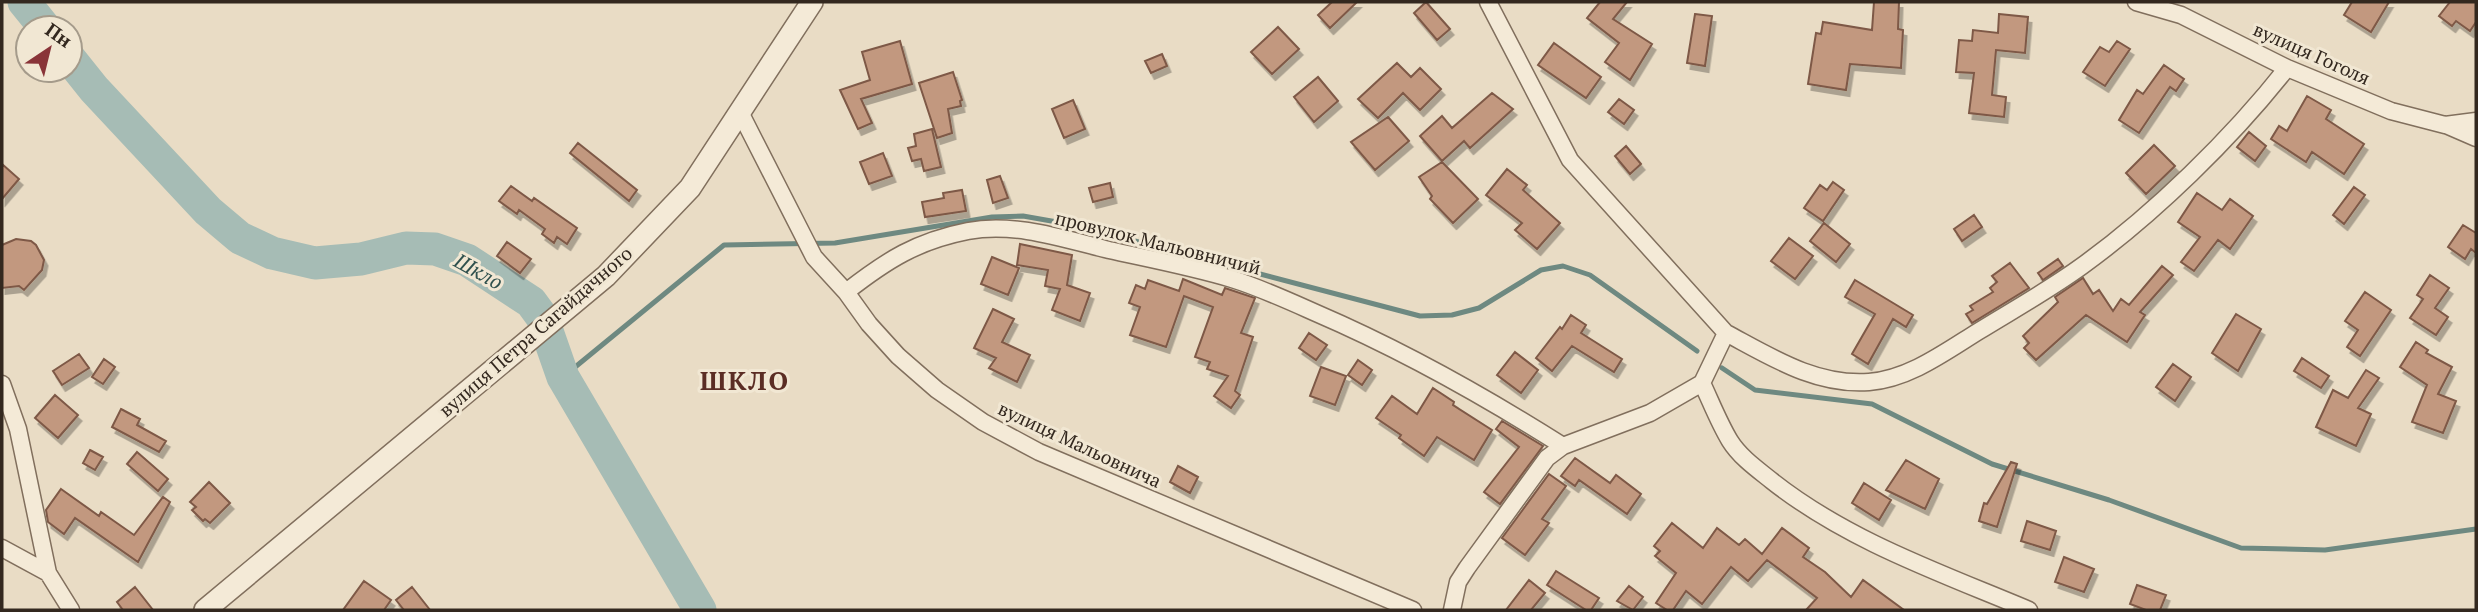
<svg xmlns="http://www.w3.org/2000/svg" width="2478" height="612" viewBox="0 0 2478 612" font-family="'PT Serif',serif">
<defs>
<filter id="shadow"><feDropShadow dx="3.5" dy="6" stdDeviation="0" flood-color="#0004"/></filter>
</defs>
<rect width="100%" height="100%" fill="#e9dcc5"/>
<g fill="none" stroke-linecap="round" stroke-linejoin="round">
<path stroke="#6e8981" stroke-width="5" d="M1722 368 1755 390 1872 404 1992 464 2109 500 2241 548 2325 550 2476 529
M563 377 724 245 835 243 992 217 1023 216 1074 225 1420 316 1452 315 1479 308 1541 270 1563 266 1590 275 1697 351"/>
<path stroke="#a6bcb5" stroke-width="33" d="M24 2 45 28
M70 59 94 89 208 211 240 238 272 253 315 263 361 259 406 248 435 249 467 260 531 302 542 317 563 377 700 610"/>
</g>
<path fill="#c2987f" stroke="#7e5946" stroke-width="2" filter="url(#shadow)" d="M1332 2H1357L1330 28 1318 15Z
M1426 2 1450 29 1437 40 1414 13Z
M1600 2H1627L1613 19 1652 44 1630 80 1605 62 1619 43 1587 18Z
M1874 2H1899L1898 29 1903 30 1901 68 1850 64 1846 90 1808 84 1816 33 1821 34 1823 22 1872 30Z
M2352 2H2389L2371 32 2344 15Z
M2450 2H2476V22L2470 31 2456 21 2452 26 2439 16Z
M1695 14 1712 16 1705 66 1687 63Z
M1999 14 2028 17 2025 53 1996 50 1992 95 2006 97 2004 117 1969 113 1974 73 1956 72 1959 40 1972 41 1973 30 1998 33Z
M1278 27 1299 49 1272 74 1251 52Z
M900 41 912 84 861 99 872 123 858 129 840 90 870 80 862 52Z
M2117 41 2130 49 2105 86 2083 72 2100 47 2109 52Z
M1554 43 1601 77 1586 98 1538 65Z
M1162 54 1167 66 1151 73 1145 61Z
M1397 63 1411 77 1420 68 1441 89 1420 110 1403 93 1378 118 1358 99Z
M2164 65 2184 79 2176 91 2170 87 2139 133 2119 120 2137 90 2143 94Z
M953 72 962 100 960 101 961 106 948 109 952 133 937 138 919 83Z
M1318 77 1338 101 1314 122 1294 97Z
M1492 93 1513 109 1470 148 1464 141 1442 161 1420 136 1442 116 1452 128Z
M2307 96 2331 110 2326 119 2364 144 2344 174 2312 152 2306 162 2271 139 2279 126 2287 131Z
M1619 99 1634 110 1624 124 1608 112Z
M1073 100 1085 129 1064 138 1052 109Z
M1388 117 1409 141 1375 170 1351 142Z
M932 129 941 167 924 171 921 159 912 161 908 148 916 146 914 134Z
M2249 132 2266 146 2255 161 2237 147Z
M578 143 637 190 629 201 570 153Z
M2154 145 2175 166 2146 194 2126 173Z
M1626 146 1641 164 1630 174 1615 156Z
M883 153 892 176 869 184 860 162Z
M1442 162 1478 199 1453 223 1430 199 1432 196 1419 177Z
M2 164 19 179 2 199Z
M1507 169 1527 185 1523 190 1560 223 1537 249 1515 230 1522 223 1486 195Z
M1000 176 1008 198 993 203 987 180Z
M1833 182 1844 190 1823 221 1804 208 1820 185 1827 190Z
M1110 183 1113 197 1093 202 1089 188Z
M511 186 532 201 534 198 577 228 567 244 557 237 554 243 542 234 545 229 519 210 517 214 499 201Z
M2354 187 2365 195 2344 224 2333 215Z
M962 190 966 211 925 217 922 202 944 198 943 193Z
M2197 193 2222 210 2230 199 2253 216 2230 249 2218 240 2194 271 2181 262 2200 237 2178 222Z
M1974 215 1982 227 1962 241 1954 229Z
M1824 223 1850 244 1836 262 1810 241Z
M2463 225 2476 233V253L2471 249 2465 259 2448 247Z
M1789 238 1813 256 1795 279 1771 261Z
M16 239 31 241 36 245 44 260 42 270 24 290 19 286 2 288V245Z
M507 242 531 259 520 273 497 256Z
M1020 244 1072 255 1067 285 1090 293 1080 321 1052 310 1060 289 1045 286 1048 270 1017 265Z
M992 257 1019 268 1008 295 981 284Z
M2058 259 2063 266 2043 280 2038 273Z
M2010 263 2029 288 1972 323 1966 314 1973 310 1970 306 1993 292 1990 288 1997 282 1992 276Z
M2162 266 2173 275 2140 312 2145 315 2127 342 2086 315 2036 360 2024 348 2029 343 2023 336 2058 302 2055 297 2083 278 2093 294 2099 290 2113 311 2121 299 2129 305Z
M2430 275 2449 288 2435 308 2448 317 2436 335 2410 318 2423 299 2417 295Z
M1183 279 1222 295 1225 288 1255 298 1241 333 1253 337 1235 391 1240 395 1231 408 1214 396 1228 376 1207 369 1210 362 1195 357 1213 307 1184 296 1166 347 1130 335 1140 307 1129 303 1136 285 1145 289 1148 280 1179 291Z
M1855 280 1913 315 1906 327 1893 319 1868 364 1852 354 1875 314 1845 297Z
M2365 292 2391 310 2360 356 2347 347 2358 330 2345 321Z
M993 309 1014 319 1002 342 1030 355 1017 382 989 368 996 358 974 348Z
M2236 314 2261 329 2238 371 2212 353Z
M1571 315 1586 325 1581 333 1622 359 1614 372 1572 346 1552 371 1536 358 1560 327 1562 329Z
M1309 333 1327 345 1316 360 1299 348Z
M2416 342 2428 350 2426 353 2452 367 2438 394 2456 401 2443 433 2412 422 2427 385 2400 367Z
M1515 352 1538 370 1521 393 1497 375Z
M79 354 89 368 62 385 53 371Z
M2302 358 2329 376 2321 388 2294 371Z
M104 359 115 367 103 384 92 377Z
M1358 360 1372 370 1362 385 1348 375Z
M2173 364 2191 377 2175 401 2156 387Z
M1321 367 1346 376 1335 405 1310 396Z
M2366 370 2379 378 2358 408 2371 414 2356 446 2316 427 2333 390 2348 398Z
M1433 388 1454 402 1453 405 1492 430 1474 460 1437 437 1424 456 1399 438 1401 435 1376 418 1392 396 1417 414Z
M55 395 78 415 58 438 35 418Z
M121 409 140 419 137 425 166 441 159 452 112 427Z
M1502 421 1543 446 1500 504 1484 492 1519 447 1496 429Z
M90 450 103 457 95 470 83 463Z
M137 452 168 479 158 491 127 464Z
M1575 458 1610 483 1616 475 1641 494 1627 514 1579 480 1575 486 1561 476Z
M1906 460 1939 479 1925 509 1886 490Z
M2011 462 2017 464 1997 527 1979 521 1984 503 1987 504Z
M1178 466 1198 477 1190 493 1170 482Z
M1549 474 1566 486 1542 519 1549 523 1525 555 1502 538Z
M209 482 230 503 210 523 205 519 203 521 192 510 196 507 190 502Z
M1864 483 1891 500 1879 520 1852 503Z
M61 489 99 516 101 512 134 535 163 497 170 502 138 562 75 518 64 534 48 522 46 510Z
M2027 521 2056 531 2050 550 2021 541Z
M1672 523 1703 548 1717 528 1739 545 1745 539 1762 554 1782 528 1809 548 1803 557 1825 572 1851 597 1863 580 1904 610H1806L1817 598 1767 560 1748 581 1731 567 1702 604 1686 591 1673 610H1667L1656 603 1676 573 1655 556 1660 551 1654 546Z
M2064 557 2094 569 2084 592 2055 582Z
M1556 571 1599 598 1591 610H1586L1547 585Z
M1529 580 1545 593 1531 610H1506Z
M364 581 391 600 384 610H343Z
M2137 585 2166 595 2160 610H2146L2130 604Z
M1629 586 1643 597 1633 610 1617 601Z
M135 587 153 610H123L117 602Z
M412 587 430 610H404L396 600Z"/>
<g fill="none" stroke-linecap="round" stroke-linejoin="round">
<defs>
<path id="minor" d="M1488 2 1570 160 1726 333 1702 383C1711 402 1719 423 1730 441 1740 457 1757 469 1772 481 1848 541 1941 573 2029 610
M2136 2 2181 15 2287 68 2391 111 2445 125 2476 121
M740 112 814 257 846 292 869 324 898 356 937 390 983 422 1039 452 1413 610
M2446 125 2476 138
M846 292C887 260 917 241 968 231 1015 222 1064 239 1109 250 1150 259 1192 267 1232 279 1261 288 1289 301 1316 313 1402 350 1484 396 1563 446
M1726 333C1771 357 1816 386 1869 382 1909 379 1945 352 1979 331 2013 310 2049 290 2082 266 2154 214 2232 138 2287 68
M2 384 18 429 48 573 71 610
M2 548 48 573
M1452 610 1458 582 1467 568 1547 458 1563 446 1650 413 1702 383"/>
<path id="tertiary" d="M205 610 606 276 690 188 812 2"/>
</defs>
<use href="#minor" stroke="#816f5d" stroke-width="19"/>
<use href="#tertiary" stroke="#816f5d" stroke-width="24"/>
<use href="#minor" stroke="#f4ead7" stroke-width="16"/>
<use href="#tertiary" stroke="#f4ead7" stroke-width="21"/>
</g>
<g text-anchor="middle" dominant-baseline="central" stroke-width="6" stroke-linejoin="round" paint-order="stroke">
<g font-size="19" fill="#33281f" stroke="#f1e7d3">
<text transform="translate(2312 53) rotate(24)">вулиця Гоголя</text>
<text transform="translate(1158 242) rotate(14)">провулок Мальовничий</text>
<text transform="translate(535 331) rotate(-41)">вулиця Петра Сагайдачного</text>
<text transform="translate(1080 444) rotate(25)">вулиця Мальовнича</text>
</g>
<g font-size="21" font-style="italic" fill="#30514e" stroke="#f1e7d3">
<text transform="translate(479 271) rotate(29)">Шкло</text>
</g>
<g font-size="26" font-weight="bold" letter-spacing="2" fill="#5b2d24" stroke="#f1e7d3">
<text x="745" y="380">ШКЛО</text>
</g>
</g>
<rect width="2478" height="612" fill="none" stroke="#33281f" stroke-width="7"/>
<g transform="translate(49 49) rotate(35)"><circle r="33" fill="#f1e7d3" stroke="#a59b8b" stroke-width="2"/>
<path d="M0-5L12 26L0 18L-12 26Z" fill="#893438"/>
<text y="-10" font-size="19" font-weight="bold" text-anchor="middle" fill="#33281f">Пн</text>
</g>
</svg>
